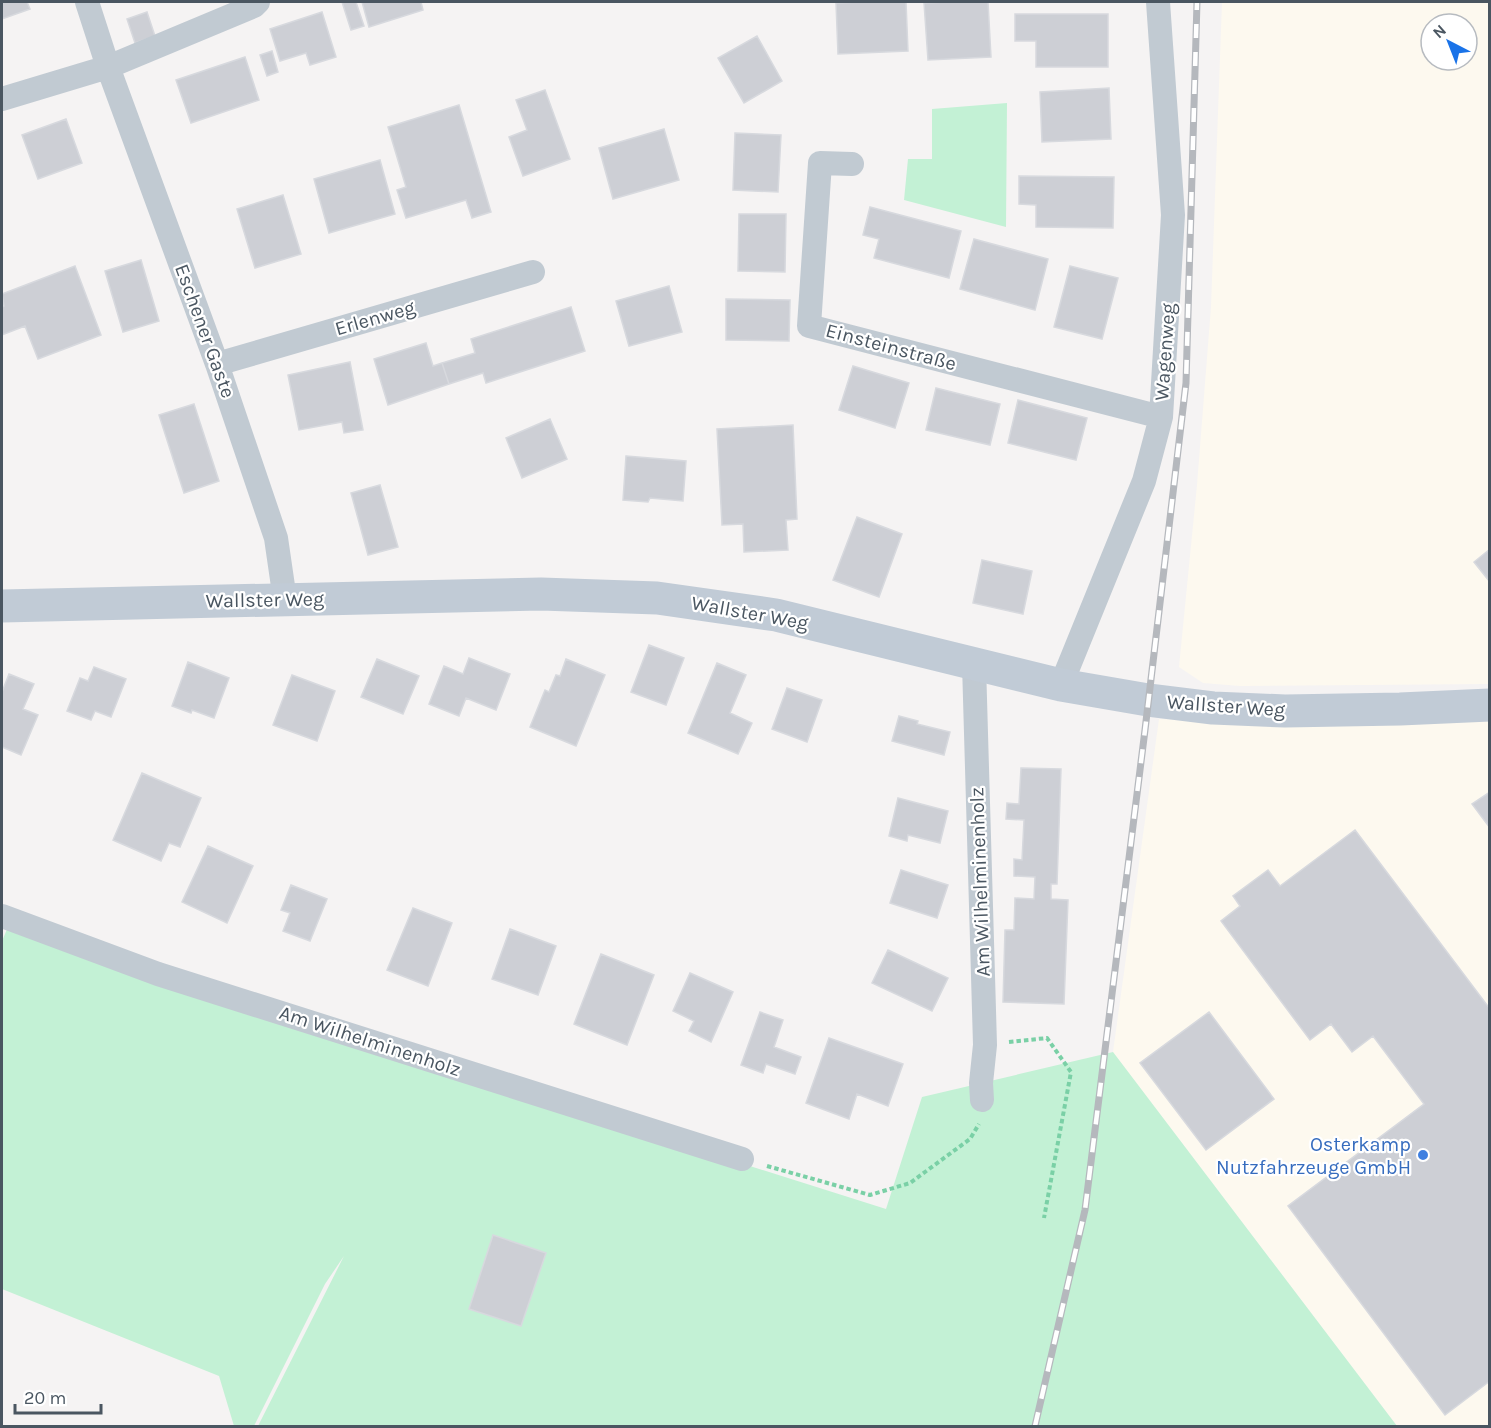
<svg xmlns="http://www.w3.org/2000/svg" width="1491" height="1428" viewBox="0 0 1491 1428" font-family="Karla,sans-serif">
<rect width="100%" height="100%" fill="#f5f3f3"/>
<path fill="#fdf9ef" fill-rule="evenodd" d="M1222 2H1489V684L1240 686 1203 683 1179 667 1197 485 1211 307ZM1431 24H1467V60H1431Z
M1159 719 1264 724 1489 720V1426H1397L1113 1052Z"/>
<path fill="#c3f1d5" d="M1007 103 1006 227 904 200 908 159H932V109Z
M8 927 427 1064 886 1209 922 1097 1113 1052 1397 1426H258L344 1256 325 1284 254 1426H234L219 1376 2 1289V941Z"/>
<path fill="#cdcfd5" stroke="#d7d9de" stroke-width="1.5" d="M2 2H27L30 9 2 19Z
M342 2H356L364 26 351 30Z
M362 2H421L423 10 369 27Z
M859 2H906L908 51 838 54 836 3Z
M945 2H988L991 57 928 60 924 3Z
M147 12 155 36 135 43 127 19Z
M322 12 336 57 310 65 306 53 280 61 270 29Z
M1015 14H1108V67H1036V41H1015Z
M757 36 782 81 744 103 718 58Z
M272 51 278 72 267 76 260 55Z
M245 57 259 100 191 123 176 80Z
M1109 88 1111 139 1042 142 1040 92Z
M545 90 570 159 523 176 509 137 527 130 516 100Z
M459 105 491 212 472 218 466 200 406 218 397 190 406 187 388 127Z
M66 119 82 163 38 179 22 135Z
M664 129 679 180 613 199 599 148Z
M735 133 781 135 778 192 733 190Z
M380 160 395 214 329 233 314 179Z
M1019 176 1114 177 1113 228 1036 227V205L1019 204Z
M283 195 301 254 255 268 237 209Z
M870 207 961 231 949 278 874 258 879 239 863 235Z
M739 214H786L785 272 738 271Z
M974 239 1048 259 1035 310 960 289Z
M141 260 159 321 123 332 105 271Z
M75 266 101 335 38 359 25 326 2 335V307L4 306 2 294Z
M1070 266 1118 278 1102 339 1054 327Z
M669 286 682 332 629 346 616 301Z
M726 299 790 300 789 341 726 340Z
M571 307 585 351 486 383 483 373 449 384 442 363 475 353 471 339Z
M426 343 433 366 442 363 449 384 388 405 374 359Z
M350 362 363 430 344 433 342 422 299 430 288 375Z
M853 366 909 383 895 428 839 410Z
M936 388 1000 404 990 445 926 430Z
M1018 400 1087 418 1076 460 1008 443Z
M194 404 219 481 184 493 159 415Z
M550 419 567 459 522 478 506 438Z
M793 425 797 519 786 520 788 550 744 552 743 524 722 525 717 429Z
M626 456 686 461 683 501 650 498 648 502 623 500Z
M380 485 398 547 368 555 351 493Z
M857 517 902 534 879 597 833 580Z
M1490 549V582L1474 562Z
M982 560 1032 571 1023 614 973 603Z
M649 645 684 658 666 705 631 692Z
M469 658 510 674 496 710 466 698 459 716 429 704 444 666 463 674Z
M377 659 419 676 403 714 361 697Z
M566 659 605 675 576 746 530 727 545 690 549 692 556 675 560 676Z
M188 662 229 678 214 718 192 710 191 713 172 706Z
M717 663 746 675 730 713 752 723 738 754 688 733Z
M94 667 126 679 111 717 95 711 91 720 67 711 80 678 88 681Z
M9 674 34 684 23 709 38 715 21 755 2 747V692Z
M292 675 335 691 317 741 273 725Z
M787 688 822 700 807 742 772 729Z
M899 716 918 721 917 724 950 732 944 755 892 741Z
M1021 768 1061 769 1057 884H1051V899L1068 900 1064 1004 1003 1002 1005 930H1014L1015 898 1034 899 1035 877 1014 876V859L1022 860 1024 820 1006 819 1007 803 1019 804Z
M142 773 201 798 180 847 169 843 161 861 113 840Z
M1490 792V828L1472 804Z
M898 798 948 811 940 843 908 835 907 841 889 836Z
M1355 830 1490 1009V1381L1445 1415 1288 1206 1424 1104 1373 1036 1352 1052 1331 1024 1310 1040 1221 921 1240 906 1233 896 1268 870 1280 886Z
M208 846 253 866 227 923 182 902Z
M901 870 948 885 937 918 890 903Z
M291 885 327 899 310 941 283 931 290 913 281 910Z
M413 908 452 923 428 986 387 970Z
M510 929 556 946 538 995 492 979Z
M888 950 948 978 932 1011 872 983Z
M601 954 654 975 627 1045 574 1024Z
M690 973 733 992 711 1042 689 1031 694 1021 673 1011Z
M760 1012 783 1020 774 1047 801 1057 795 1074 766 1064 763 1073 741 1065Z
M1209 1012 1274 1099 1206 1150 1140 1063Z
M829 1038 903 1064 888 1106 857 1094 849 1119 806 1103Z
M493 1235 546 1253 521 1326 469 1309Z"/>
<g fill="none" stroke-linecap="round" stroke-linejoin="round">
<path stroke="#7ad0a6" stroke-width="4" stroke-dasharray="4.5 3" stroke-linecap="butt" d="M1009 1042 1047 1038 1071 1072 1044 1218
M767 1166 870 1195 910 1183 970 1139 979 1124"/>
<path stroke="#c1cad2" stroke-width="24" d="M87 2 108 67 217 364 276 538 285 600
M2 99 108 67 254 6 258 2
M852 164 820 163 809 326 1161 417
M217 364 533 272
M974 664 985 1045 981 1083 982 1100
M1061 685 1144 481 1161 417 1173 215 1158 2
M2 916 158 974 742 1159"/>
<path stroke="#c1cbd6" stroke-width="33" d="M2 606 541 594 657 598 776 615 1061 685 1148 700 1213 708 1285 711 1400 709 1490 705"/>
<defs>
<path id="rail" d="M1035 1426 1085 1210 1145 730 1186 383 1197 2"/>
</defs>
<use href="#rail" stroke="#b5b8bd" stroke-width="7"/>
<use href="#rail" stroke="#fff" stroke-width="4.5" stroke-dasharray="14" stroke-linecap="butt"/>
</g>
<circle fill="#3f7fe0" stroke="#fff" stroke-width="2" cx="1423" cy="1155" r="6"/>
<g text-anchor="middle" dominant-baseline="central" stroke-width="4.5" stroke-linejoin="round" paint-order="stroke">
<g font-size="20" fill="#4a5661" stroke="#fff">
<text transform="translate(375 318) rotate(-16)">Erlenweg</text>
<text transform="translate(205 331) rotate(70)">Eschener Gaste</text>
<text transform="translate(891 347) rotate(15)">Einsteinstraße</text>
<text transform="translate(1165 352) rotate(-86)">Wagenweg</text>
<text transform="translate(265 600) rotate(-1)">Wallster Weg</text>
<text transform="translate(750 613) rotate(10)">Wallster Weg</text>
<text transform="translate(1226 706) rotate(4)">Wallster Weg</text>
<text transform="translate(980 882) rotate(-92)">Am Wilhelminenholz</text>
<text transform="translate(370 1041) rotate(18)">Am Wilhelminenholz</text>
</g>
<g font-size="20" fill="#366cbe" stroke="#fff" text-anchor="end">
<text x="1411" y="1144">Osterkamp<tspan x="1411" dy="23">Nutzfahrzeuge GmbH</tspan></text>
</g>
</g>
<rect width="1491" height="1428" fill="none" stroke="#4a5661" stroke-width="6"/>
<g transform="translate(1449 42) rotate(318)"><circle r="28" fill="#ffffff" stroke="#b7bbc0" stroke-width="1.5"/>
<path d="M0-4.5L10 22L0 15L-10 22Z" fill="#1a73e8"/>
<text y="-9" font-size="16" font-weight="bold" text-anchor="middle" fill="#4a5661">N</text>
</g>
<path d="M15 1404v9h86v-9" fill="none" stroke="#4a5661" stroke-width="3"/>
<text x="24" y="1404" font-size="18" fill="#4a5661" stroke="#ffffff" stroke-width="4.5" paint-order="stroke">20 m</text>
</svg>
